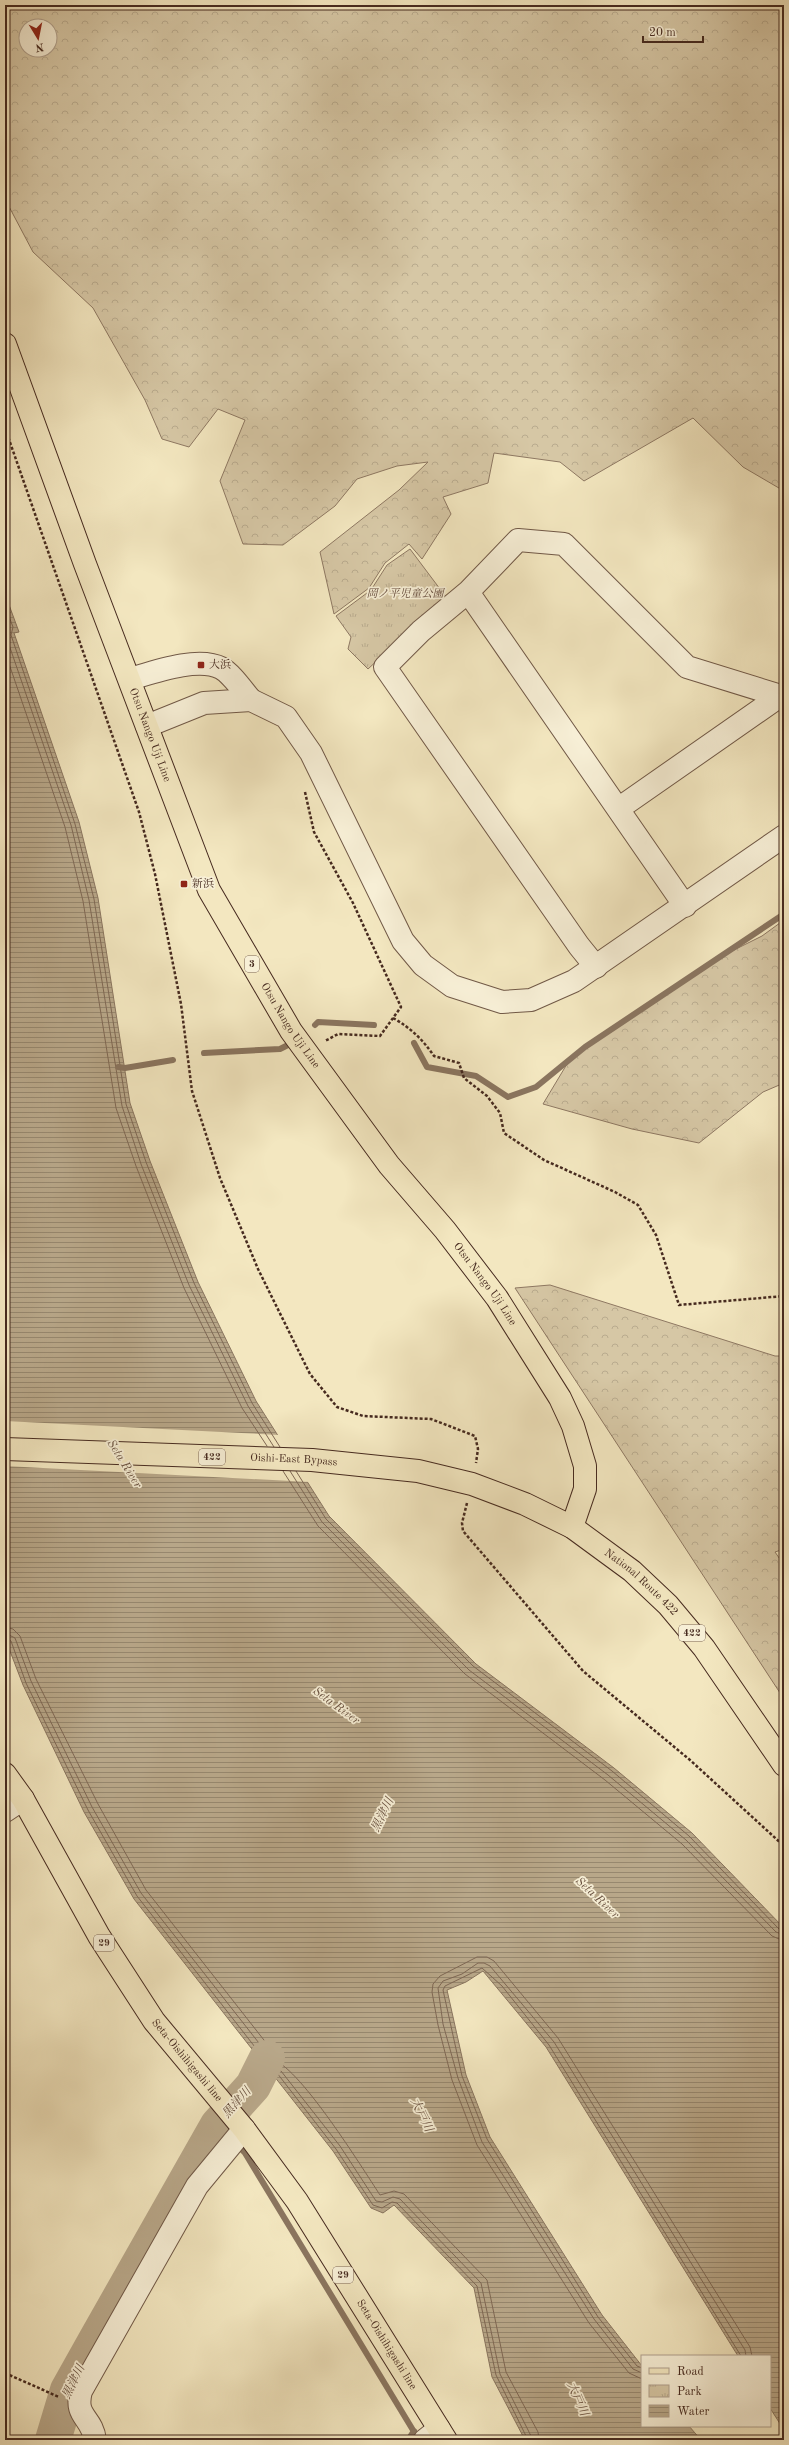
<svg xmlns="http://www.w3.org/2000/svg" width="789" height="2445" viewBox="0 0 789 2445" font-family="'Old Standard TT','Noto Serif JP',serif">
<defs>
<pattern id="forest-crowns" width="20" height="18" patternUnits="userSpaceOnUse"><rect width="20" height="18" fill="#d6c7a5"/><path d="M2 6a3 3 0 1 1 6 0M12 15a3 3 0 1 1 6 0" fill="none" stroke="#b9ab8e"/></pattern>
<pattern id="park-tufts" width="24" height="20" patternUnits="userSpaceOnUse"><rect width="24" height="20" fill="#d6c7a5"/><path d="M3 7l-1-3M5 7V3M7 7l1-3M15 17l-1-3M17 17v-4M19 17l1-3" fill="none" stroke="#b9ab8e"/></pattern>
<pattern id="water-rules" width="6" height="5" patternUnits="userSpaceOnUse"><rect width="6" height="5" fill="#b8a789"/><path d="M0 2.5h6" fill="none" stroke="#97886f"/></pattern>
</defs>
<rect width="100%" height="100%" fill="#f3e7c0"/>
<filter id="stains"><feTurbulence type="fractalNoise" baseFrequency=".005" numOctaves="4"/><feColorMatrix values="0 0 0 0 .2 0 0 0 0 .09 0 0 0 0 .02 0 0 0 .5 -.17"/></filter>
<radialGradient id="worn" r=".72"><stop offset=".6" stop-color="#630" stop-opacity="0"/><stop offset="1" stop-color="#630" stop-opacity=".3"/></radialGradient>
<path fill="url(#forest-crowns)" stroke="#8e7862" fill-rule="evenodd" d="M5 5H784V491L743 467 693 418 584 481 560 462 494 453 488 483 443 497 451 514 422 559 409 544 385 563 369 588 334 614 320 552 399 490 428 462 397 466 357 479 335 506 283 545 243 544 220 481 245 420 218 409 189 447 162 439 145 400 93 308 33 252 5 199ZM26 26H50V50H26Z
M784 920V1083L763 1092 699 1143 632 1129 543 1104 570 1059 732 951 762 936Z
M550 1285 775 1356H784V1549L775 1552 784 1565V1699L515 1288Z"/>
<path fill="url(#park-tufts)" stroke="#8e7862" d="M410 549 446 597 368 669 348 649 351 637 336 616 371 590 387 565Z"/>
<path fill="url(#water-rules)" stroke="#8a755f" d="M5 594 19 632 14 633 79 822 98 898 130 1103 150 1161 198 1282 256 1401 329 1516 476 1664 614 1768 692 1833 784 1928V2430L770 2408V2356H738L546 2047 483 1971 466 1982 447 1990 466 2075 490 2137 602 2315 642 2366V2426H689L701 2440H525L492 2377 474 2288 394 2205 383 2213 371 2208 333 2151 274 2076 242 2103 236 2091 246 2073 259 2058 134 1899 84 1812 23 1685 5 1638Z"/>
<path fill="#f3e7c0" d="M5 1421 280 1435 310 1482 5 1466Z"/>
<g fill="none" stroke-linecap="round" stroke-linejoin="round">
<path stroke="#7f6854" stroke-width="1" d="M5 606 13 627 11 635 75 824 94 899 126 1104 146 1162 194 1283 252 1403 280 1447
M5 620 7 627 6 636 71 825 89 900 122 1106 141 1164 189 1285 248 1406 274 1447
M5 652 65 827 83 901 116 1108 136 1166 184 1288 242 1408 267 1446
M283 1471 318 1526 465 1674 605 1780 682 1844 772 1936 784 1941
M290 1471 322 1522 469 1670 608 1775 686 1840 776 1932 784 1935
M296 1471 326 1519 473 1666 612 1771 689 1836 779 1929 784 1930
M5 1627 13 1629 20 1636 36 1679 98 1804 146 1890 271 2049 274 2060C302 2071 361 2166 380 2195L394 2191 404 2194 487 2280 506 2372 538 2432 539 2440
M5 1633 15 1638 31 1681 92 1807 141 1893 266 2052 268 2061 262 2070 274 2067 281 2071 340 2146 376 2201 382 2202 393 2197 400 2199 481 2283 500 2374 533 2440
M5 1638 11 1641 26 1683 88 1810 137 1896 262 2056C263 2058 244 2087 241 2091L242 2095H245L271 2073H277L336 2149 373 2205 382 2208 392 2202 397 2203 477 2286 496 2375 528 2440
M642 2368 637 2366 598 2317 487 2139 462 2076 443 1990 445 1986 482 1968 502 1986 549 2045 741 2356
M642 2373 633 2369 594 2319 482 2142 458 2078 443 2024 438 1988 443 1981 462 1974 478 1963H484L490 1966 554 2042 745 2350 746 2356
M642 2379 629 2373 589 2323 477 2145 452 2080 438 2025 432 1992 433 1984 440 1976 477 1957H487L494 1961 558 2038 750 2347 752 2356"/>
<path stroke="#8a755f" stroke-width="6" d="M315 1025 318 1022 374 1025
M414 1043 427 1067 476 1076 508 1097 536 1087 585 1047 784 914
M204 1053 280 1049 288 1045
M118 1067 125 1068 173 1060
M218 2125 245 2153 419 2440
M408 2440 414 2431"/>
<path stroke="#b8a789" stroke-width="36" d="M53 2440 68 2390 96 2340 218 2125 253 2086 267 2058"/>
<defs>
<path id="minor" d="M468 592 685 906
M130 679C154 672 198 656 221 668 231 673 244 692 251 700
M618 809 780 696
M596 967 579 946 385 667 421 631 468 592 518 540 564 544 687 667 784 697
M5 1811 23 1799
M95 2440C92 2416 74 2418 81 2391L197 2186 244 2129
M425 2440 439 2429"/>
<path id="tertiary" d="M147 726 204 703 251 700 286 717 311 753 403 941 423 965 452 986 502 1002 531 1000 574 981 784 836"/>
<g id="primary">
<path id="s1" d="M5 344 85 564 209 890 291 1031 389 1165 445 1230 497 1298 560 1398 573 1426 585 1466V1489L572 1527"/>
<path id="s2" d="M5 1774 23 1799 99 1936 154 2021 244 2129 297 2201 446 2440"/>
</g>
<g id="trunk">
<path id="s3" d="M5 1449 312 1460 418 1471 472 1484 525 1504 572 1527 632 1571 668 1605 704 1648 784 1765"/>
</g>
</defs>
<use href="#minor" stroke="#715947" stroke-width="24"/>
<use href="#tertiary" stroke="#715947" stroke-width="24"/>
<use href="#primary" stroke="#462a1f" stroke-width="24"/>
<use href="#trunk" stroke="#462a1f" stroke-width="24"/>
<path stroke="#462a1f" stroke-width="2.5" stroke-dasharray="3 2" stroke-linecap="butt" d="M5 428 139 812 155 874 181 1004 192 1091 220 1178 258 1269 310 1374 337 1407 363 1416 431 1419 475 1436 478 1449 476 1463
M305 792 314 832 353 903 401 1007 380 1036 338 1034 325 1041
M393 1018C411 1028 423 1040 434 1056L459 1063 464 1078 487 1096 500 1113 504 1133 544 1160 615 1192 638 1205 656 1235 679 1305 784 1296
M467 1503 462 1523 463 1531 583 1671 690 1760 784 1846
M5 2373 59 2397"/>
<use href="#minor" stroke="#f7efd6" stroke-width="22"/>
<use href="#tertiary" stroke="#f7efd6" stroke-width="22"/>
<use href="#primary" stroke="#f3e7c0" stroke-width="22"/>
<use href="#trunk" stroke="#f3e7c0" stroke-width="22"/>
</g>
<g fill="#8f2418" stroke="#f7efd6" stroke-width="1.5">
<rect x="197" y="661" width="8" height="8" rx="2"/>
<rect x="180" y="880" width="8" height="8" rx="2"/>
</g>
<g text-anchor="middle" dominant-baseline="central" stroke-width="3.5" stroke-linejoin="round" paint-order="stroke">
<g fill="#f7efd6" stroke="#7b6556" stroke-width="1">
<rect x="245" y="956" width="14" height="16" rx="3"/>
<rect x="199" y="1449" width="26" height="16" rx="3"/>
<rect x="679" y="1625" width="26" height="16" rx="3"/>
<rect x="94" y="1935" width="20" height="16" rx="3"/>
<rect x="333" y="2267" width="20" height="16" rx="3"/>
</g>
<g font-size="10" font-weight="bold" fill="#462a1f">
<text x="252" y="964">3</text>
<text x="212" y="1457">422</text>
<text x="692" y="1633">422</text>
<text x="104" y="1943">29</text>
<text x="343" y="2275">29</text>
</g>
<g font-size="11" font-style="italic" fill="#63493a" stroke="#f7efd6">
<text x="405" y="594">岡ノ平児童公園</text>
</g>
<g font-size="11" fill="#462a1f" stroke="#f7efd6" text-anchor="start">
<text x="209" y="665">大浜</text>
<text x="192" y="884">新浜</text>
</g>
<g font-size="11" fill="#462a1f" stroke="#f7efd6">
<text stroke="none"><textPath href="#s1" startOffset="417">Otsu Nango Uji Line</textPath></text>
<text stroke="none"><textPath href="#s1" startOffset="741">Otsu Nango Uji Line</textPath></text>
<text stroke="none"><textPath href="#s1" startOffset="1065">Otsu Nango Uji Line</textPath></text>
<text stroke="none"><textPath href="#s3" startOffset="289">Oishi-East Bypass</textPath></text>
<text stroke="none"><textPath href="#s3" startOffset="667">National Route 422</textPath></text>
<text stroke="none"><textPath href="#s2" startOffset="340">Seta-Oishihigashi line</textPath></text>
<text stroke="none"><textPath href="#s2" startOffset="688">Seta-Oishihigashi line</textPath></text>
</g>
<g font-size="12" font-style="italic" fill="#68503f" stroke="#f7efd6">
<text transform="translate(124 1464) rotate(58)">Seta River</text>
<text transform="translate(336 1706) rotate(36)">Seta River</text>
<text transform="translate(383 1815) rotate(-64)">黒津川</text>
<text transform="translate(597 1898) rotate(43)">Seta River</text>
<text transform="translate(237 2103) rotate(-48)">黒津川</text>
<text transform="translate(421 2115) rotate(64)">大戸川</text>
<text transform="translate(74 2382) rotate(-64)">黒津川</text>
<text transform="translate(577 2399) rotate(66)">大戸川</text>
</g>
</g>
<rect width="789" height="2445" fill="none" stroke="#f3e7c0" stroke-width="20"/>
<rect x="6" y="6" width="777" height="2433" fill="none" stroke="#462a1f" stroke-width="2"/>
<rect x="10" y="10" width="769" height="2425" fill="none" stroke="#462a1f"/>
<rect x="641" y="2355" width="130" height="72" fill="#f7efd6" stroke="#b0a08d"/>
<rect x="649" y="2368" width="20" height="6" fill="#f3e7c0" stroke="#b0a08d"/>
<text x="677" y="2375" font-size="12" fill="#462a1f">Road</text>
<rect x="649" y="2385" width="20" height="12" fill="url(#park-tufts)" stroke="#b0a08d"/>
<text x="677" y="2395" font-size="12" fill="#462a1f">Park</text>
<rect x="649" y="2405" width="20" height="12" fill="url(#water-rules)" stroke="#b0a08d"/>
<text x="677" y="2415" font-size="12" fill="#462a1f">Water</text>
<g transform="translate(38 38) rotate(170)"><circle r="19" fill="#f7efd6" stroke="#b0a08d"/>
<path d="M0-3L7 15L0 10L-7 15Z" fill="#8f2418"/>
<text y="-6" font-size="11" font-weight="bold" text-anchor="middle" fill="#462a1f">N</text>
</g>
<path d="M643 36v6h60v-6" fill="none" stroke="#462a1f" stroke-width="2"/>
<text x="649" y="36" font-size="12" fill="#462a1f" stroke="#f7efd6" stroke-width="3" paint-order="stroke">20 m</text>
<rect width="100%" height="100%" filter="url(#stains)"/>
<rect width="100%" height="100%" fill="url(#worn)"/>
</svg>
